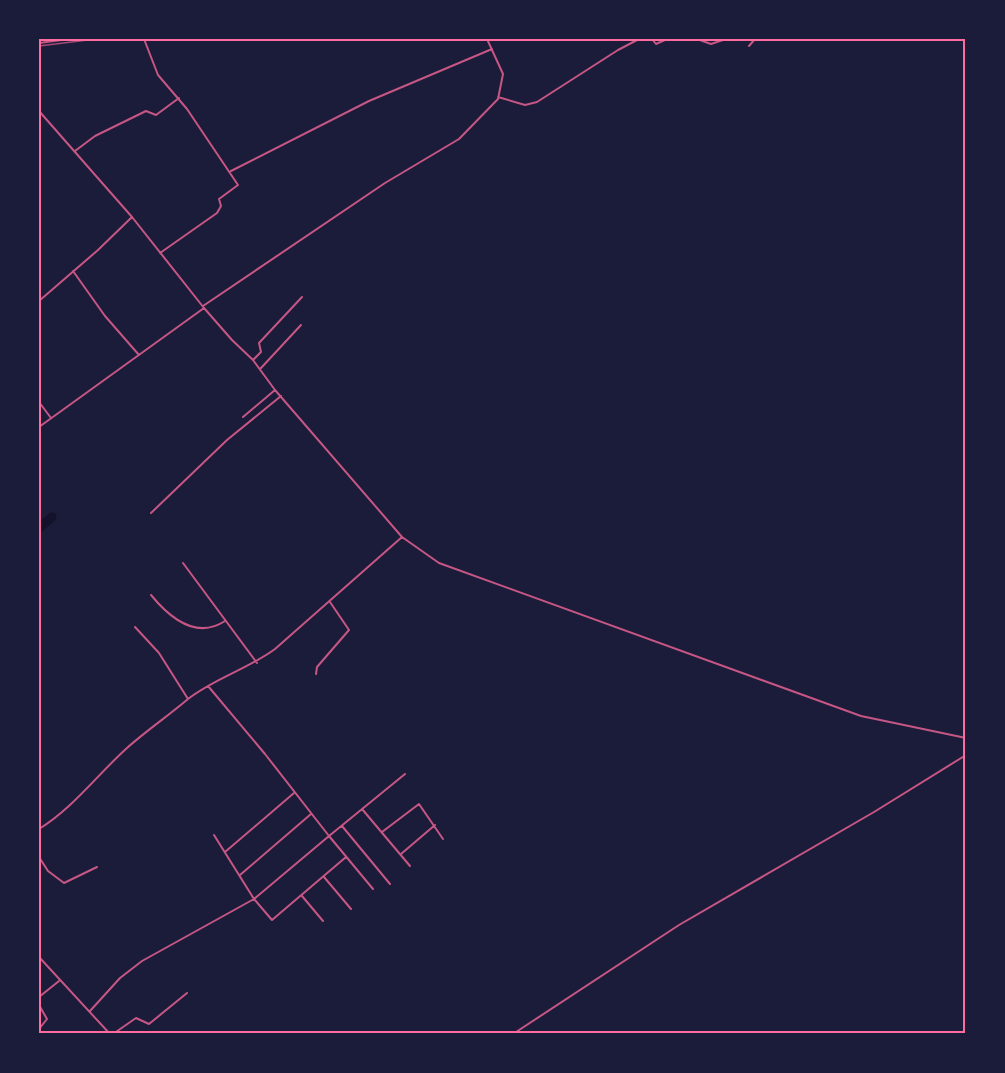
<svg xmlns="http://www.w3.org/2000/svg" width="1005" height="1073" viewBox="0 0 1005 1073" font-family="Rubik,sans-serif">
<rect width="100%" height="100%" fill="#1b1b3a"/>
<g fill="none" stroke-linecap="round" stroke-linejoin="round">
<path stroke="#12122b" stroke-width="9" d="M39 528 52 517"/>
<path stroke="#c65784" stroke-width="2" d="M144 39 158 75 187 109 238 185 219 199 221 206 217 213 160 253
M652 39 656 44 667 39
M697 39 711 44 726 39
M39 43 69 39
M749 46 755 39
M498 97 525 105 537 102 618 50 639 39
M39 111 132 217 204 308 232 340 253 360 275 390 402 537 275 649C248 669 215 678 188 699 168 716 146 731 127 748 97 775 73 808 39 829
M75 151 95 136 146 111 156 115 179 98
M231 171 369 101 492 49
M73 271 105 316 139 355
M39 301 98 250 132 217
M203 306 385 183 459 139 498 99 503 74 487 39
M253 360 261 352 259 343 302 297
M261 368 301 325
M39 402 51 418
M243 417 275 390
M39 427 204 308
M151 513 227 440 281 396
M402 537 439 563 861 716 966 738
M183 563 257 663
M151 595C169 617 196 640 225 621
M135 627 159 653 188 699
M316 674 317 667 349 630 330 602
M362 809 410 866
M342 826 390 884
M382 832 419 804 443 839
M214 835 254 899 272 920 346 857
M225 852 294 793
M401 854 435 825
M39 857 48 871 64 883 97 867
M240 875 311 814
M324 877 351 909
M373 889 329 836 405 774
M302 896 323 921
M39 957 110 1034
M39 997 59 981
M39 1005 47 1019 39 1029
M90 1011 120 978 142 961 254 899 329 836 265 754 208 686
M113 1034 136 1018 149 1024 187 993
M513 1034 679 925 874 812 966 755"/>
<path stroke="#a44b75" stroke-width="1.5" d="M39 46 96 39"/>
</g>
<rect width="1005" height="1073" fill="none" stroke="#1b1b3a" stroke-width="81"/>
<rect x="40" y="40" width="924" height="992" fill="none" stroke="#ff6b9d" stroke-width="2"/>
</svg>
